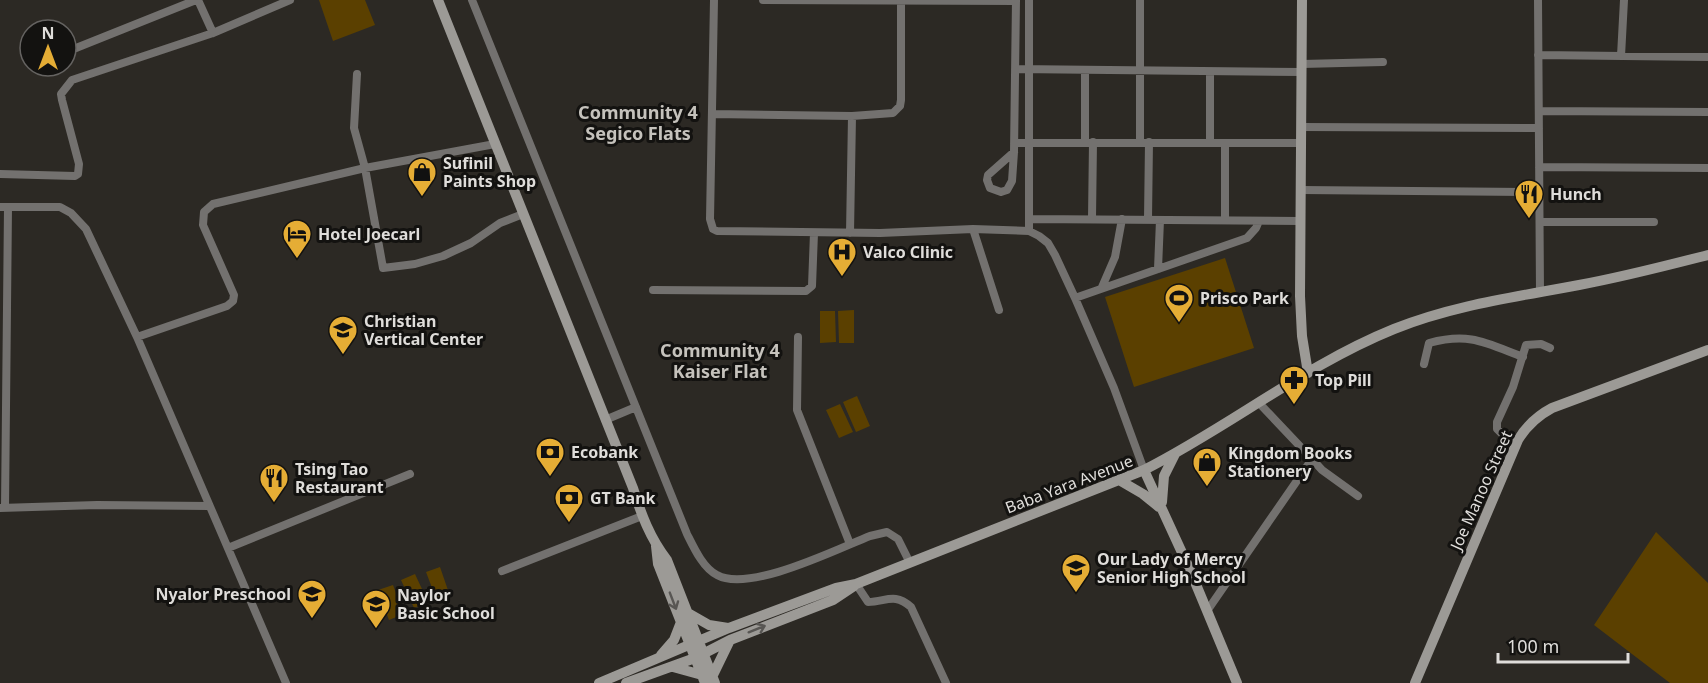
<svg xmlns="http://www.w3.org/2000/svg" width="1708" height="683" font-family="'Noto Sans',sans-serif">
<rect width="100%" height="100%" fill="#2c2924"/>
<!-- green -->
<path fill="#5b4000" d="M 319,0 L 365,0 L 375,25 L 333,41 Z
M 1225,258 L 1254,348 L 1134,387 L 1105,297 Z
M 854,310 L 854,343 L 839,343 L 838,311 Z
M 820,311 L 835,311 L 836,342 L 820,343 Z
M 857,396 L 870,426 L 856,432 L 843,402 Z
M 840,404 L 853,432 L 839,438 L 826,410 Z
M 1656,532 L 1708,583 L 1708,683 L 1670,683 L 1594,625 Z
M 440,567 L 450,596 L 437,601 L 426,572 Z
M 415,574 L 428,602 L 414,608 L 401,580 Z
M 393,585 L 404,614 L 389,620 L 378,590 Z"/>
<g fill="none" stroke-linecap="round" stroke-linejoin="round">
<!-- street -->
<path stroke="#73716f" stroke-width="8" d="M 198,0 L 213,33
M 472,0 L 687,534 C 694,548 703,568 717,575 C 749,593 837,549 870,536 L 887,532 L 898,539 L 910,563
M 714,0 L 710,219 L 713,229 L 717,231 L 880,233 L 973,229 L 1029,231 L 1039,236 L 1048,243 L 1055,255 L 1075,298 L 1114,388 L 1144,470
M 763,0 L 1016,1
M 1538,0 L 1540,292
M 66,52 L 196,0
M 1538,55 L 1708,57
M 1621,56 L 1624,0
M 1302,64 L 1383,62
M 1015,69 L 1301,72
M 1085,71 L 1085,142
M 1210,72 L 1210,142
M 357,74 L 354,128 L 365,168 L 383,268 L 415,264 L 443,256 L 471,243 L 500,223 L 523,214
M 1539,111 L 1708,112
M 713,114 L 852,116 L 893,113 L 900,106 L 901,100 L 901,1
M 1301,127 L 1539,128
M 1140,142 L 1140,0
M 1014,143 L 1301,143
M 1225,143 L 1225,220
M 1014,152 L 988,175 L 987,180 L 990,188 L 1001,192 L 1007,190 L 1012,181 L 1014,152 L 1016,0
M 1539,167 L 1708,168
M 0,174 L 75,176 L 78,174 L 79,164 L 62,100 L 61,94 L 72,80 L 213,33 L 290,0
M 1301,190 L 1539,192
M 0,207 L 60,207 L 71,213 L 86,229 L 137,337 L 286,683
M 1092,218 L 1093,142
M 1029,219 L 1300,221
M 1148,219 L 1149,142
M 1540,222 L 1654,222
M 973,229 L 999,310
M 1029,231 L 1029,0
M 850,233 L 852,116
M 1158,269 L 1160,220
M 1102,287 L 1115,257 L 1122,219
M 653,290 L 806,291 L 812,286 L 814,233
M 1075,298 L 1247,238 L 1256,228 L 1259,221
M 137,337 L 227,306 L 233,301 L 234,295 L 203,225 L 204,212 L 213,204 L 365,168 L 495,144
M 798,337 L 797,410 L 850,544
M 1424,364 L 1429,343 C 1470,332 1486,343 1523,357
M 1259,403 L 1312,459
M 605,420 L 636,407
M 1517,443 L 1503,435 L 1497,429 L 1497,422 L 1513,387 L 1526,345 L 1541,344 L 1550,348
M 0,508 L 97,505 L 209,506
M 5,508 L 8,207
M 228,548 L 410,474
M 502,571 L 642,516
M 856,584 L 868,602 C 886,602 894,592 911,607 L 946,683
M 1207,611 L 1312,459 L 1322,470 L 1358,496"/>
<!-- secondary -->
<path stroke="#9c9a96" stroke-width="10" d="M 438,0 L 633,488 C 641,514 650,538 667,560 L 715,683
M 1302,0 L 1300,296 L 1302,336 L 1308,373
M 1144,470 L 1190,570 L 1237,683
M 1119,480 L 1143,494 L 1159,507
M 1162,502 L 1164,476 L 1175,454
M 656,546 L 658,564 L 705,683
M 688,613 L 709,625 L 728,628
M 661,655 L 674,640 L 681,622
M 673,667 L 702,675
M 712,677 L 730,640
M 599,683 L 729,628 L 836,588 L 856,584 L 1144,470 C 1229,427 1305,365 1394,329 C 1454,305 1516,297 1579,285 C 1623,277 1665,266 1708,255
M 626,683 L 695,658 L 730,640 L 833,600 L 854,586
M 1415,683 L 1518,440 C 1527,425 1537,416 1552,408 L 1708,350"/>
</g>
<!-- one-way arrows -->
<defs><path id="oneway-shaft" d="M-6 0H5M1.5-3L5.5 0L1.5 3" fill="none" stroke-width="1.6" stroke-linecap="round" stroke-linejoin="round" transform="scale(1.5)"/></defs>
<g stroke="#585653">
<use href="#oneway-shaft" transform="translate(673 601) rotate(69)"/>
<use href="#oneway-shaft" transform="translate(757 629) rotate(-22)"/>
</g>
<!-- icons -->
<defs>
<g id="shop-pin" transform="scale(1.5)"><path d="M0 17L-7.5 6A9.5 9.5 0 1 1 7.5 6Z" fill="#e5ad35" stroke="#131210"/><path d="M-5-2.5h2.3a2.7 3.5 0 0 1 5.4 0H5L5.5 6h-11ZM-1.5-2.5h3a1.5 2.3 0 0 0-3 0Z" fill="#111"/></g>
<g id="restaurant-pin" transform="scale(1.5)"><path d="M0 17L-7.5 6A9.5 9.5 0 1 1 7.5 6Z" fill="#e5ad35" stroke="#131210"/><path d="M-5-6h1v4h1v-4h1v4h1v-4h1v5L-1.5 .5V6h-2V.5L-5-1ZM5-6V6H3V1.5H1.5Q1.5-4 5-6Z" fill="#111"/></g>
<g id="hotel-pin" transform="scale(1.5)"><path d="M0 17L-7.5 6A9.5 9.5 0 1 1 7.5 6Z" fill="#e5ad35" stroke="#131210"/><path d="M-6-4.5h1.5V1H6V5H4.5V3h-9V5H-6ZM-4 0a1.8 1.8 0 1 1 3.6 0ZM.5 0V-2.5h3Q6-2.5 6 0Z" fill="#111"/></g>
<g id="hospital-pin" transform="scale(1.5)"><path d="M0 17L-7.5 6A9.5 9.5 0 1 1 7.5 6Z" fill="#e5ad35" stroke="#131210"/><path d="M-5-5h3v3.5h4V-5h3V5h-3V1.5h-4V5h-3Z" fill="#111"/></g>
<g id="stadium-pin" transform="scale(1.5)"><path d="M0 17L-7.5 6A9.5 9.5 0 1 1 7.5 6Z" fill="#e5ad35" stroke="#131210"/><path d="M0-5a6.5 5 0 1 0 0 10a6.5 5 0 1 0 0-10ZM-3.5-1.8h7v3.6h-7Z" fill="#111"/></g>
<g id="school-pin" transform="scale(1.5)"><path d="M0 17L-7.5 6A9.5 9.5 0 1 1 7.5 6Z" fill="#e5ad35" stroke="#131210"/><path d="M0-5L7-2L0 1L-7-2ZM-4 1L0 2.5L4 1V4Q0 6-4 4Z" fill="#111"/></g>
<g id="pharmacy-pin" transform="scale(1.5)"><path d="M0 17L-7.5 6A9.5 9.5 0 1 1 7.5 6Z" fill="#e5ad35" stroke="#131210"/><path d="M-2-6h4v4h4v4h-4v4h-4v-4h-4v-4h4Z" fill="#111"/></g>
<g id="bank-pin" transform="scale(1.5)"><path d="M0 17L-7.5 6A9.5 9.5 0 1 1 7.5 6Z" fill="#e5ad35" stroke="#131210"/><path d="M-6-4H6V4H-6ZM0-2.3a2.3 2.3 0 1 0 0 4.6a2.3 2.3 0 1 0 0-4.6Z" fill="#111"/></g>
</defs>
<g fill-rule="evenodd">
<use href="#shop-pin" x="422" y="172"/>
<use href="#restaurant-pin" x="1529" y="194"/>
<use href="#hotel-pin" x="297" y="234"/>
<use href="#hospital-pin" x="842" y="252"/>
<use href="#stadium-pin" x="1179" y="298"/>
<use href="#school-pin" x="343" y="330"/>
<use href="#pharmacy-pin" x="1294" y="380"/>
<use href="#bank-pin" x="550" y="452"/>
<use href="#shop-pin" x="1207" y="462"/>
<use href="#restaurant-pin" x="274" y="478"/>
<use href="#bank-pin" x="569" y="498"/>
<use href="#school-pin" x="1076" y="568"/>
<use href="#school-pin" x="312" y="594"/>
<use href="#school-pin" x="376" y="604"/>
</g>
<g text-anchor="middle" stroke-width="6" stroke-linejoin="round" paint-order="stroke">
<!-- poi labels -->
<g font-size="16" font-weight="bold" fill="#dfddda" stroke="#131210" text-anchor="start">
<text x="443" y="169">Sufinil<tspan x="443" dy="18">Paints Shop</tspan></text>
<text x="1550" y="200">Hunch</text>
<text x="318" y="240">Hotel Joecarl</text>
<text x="863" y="258">Valco Clinic</text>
<text x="1200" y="304">Prisco Park</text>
<text x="364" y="327">Christian<tspan x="364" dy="18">Vertical Center</tspan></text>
<text x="1315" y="386">Top Pill</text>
<text x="571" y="458">Ecobank</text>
<text x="1228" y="459">Kingdom Books<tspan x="1228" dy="18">Stationery</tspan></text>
<text x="295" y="475">Tsing Tao<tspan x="295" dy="18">Restaurant</tspan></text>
<text x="590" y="504">GT Bank</text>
<text x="1097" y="565">Our Lady of Mercy<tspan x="1097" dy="18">Senior High School</tspan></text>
<text x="291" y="600" text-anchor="end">Nyalor Preschool</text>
<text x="397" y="601">Naylor<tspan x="397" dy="18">Basic School</tspan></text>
</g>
<!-- street labels -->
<g font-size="16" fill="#dfddda" stroke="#131210">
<text transform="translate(1069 484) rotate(-21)" y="6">Baba Yara Avenue</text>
<text transform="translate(1481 490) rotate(-66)" y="6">Joe Manoo Street</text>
</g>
<!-- neighbourhood labels -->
<g font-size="18" font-weight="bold" fill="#c5c2bc" stroke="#131210">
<text x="638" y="119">Community 4<tspan x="638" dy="21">Segico Flats</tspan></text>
<text x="720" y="357">Community 4<tspan x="720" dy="21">Kaiser Flat</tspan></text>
</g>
</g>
<!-- north arrow -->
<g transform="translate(48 48)"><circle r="28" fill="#131210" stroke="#656361" stroke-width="1.5"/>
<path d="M0-4.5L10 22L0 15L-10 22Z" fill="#e5ad35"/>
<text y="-9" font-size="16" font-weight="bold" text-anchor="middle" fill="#dfddda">N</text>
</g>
<!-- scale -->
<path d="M1498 653v9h130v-9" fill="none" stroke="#dfddda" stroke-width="3"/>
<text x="1507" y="653" font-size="18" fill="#dfddda" stroke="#131210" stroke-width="4.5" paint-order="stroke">100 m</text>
</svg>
